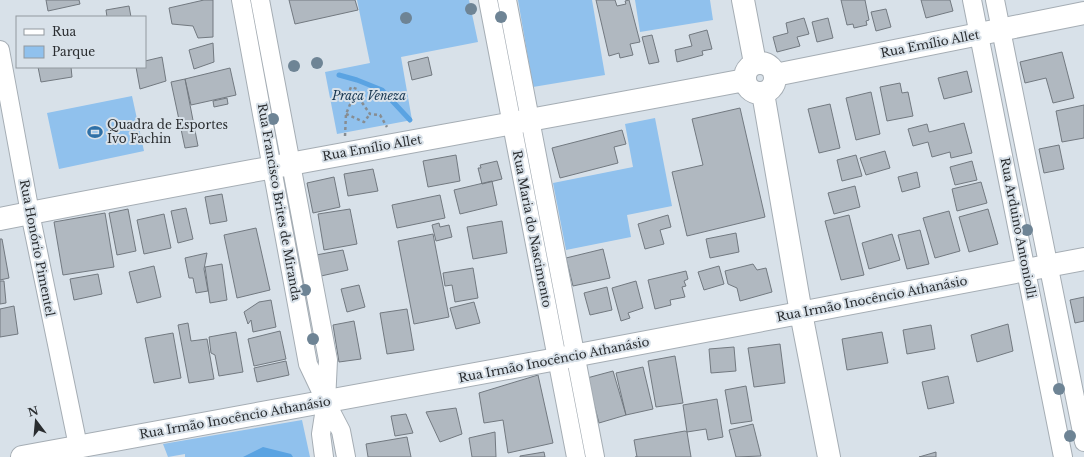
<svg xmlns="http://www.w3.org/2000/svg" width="1084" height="457" font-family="'Libre Baskerville',serif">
<rect width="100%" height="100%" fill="#d8e1e9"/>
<!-- green -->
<path fill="#90c1ed" d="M 357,0 L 469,0 L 478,42 L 401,57 L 412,120 L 337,134 L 325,72 L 370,63 Z
M 518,0 L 592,0 L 605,75 L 533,87 Z
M 635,0 L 710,0 L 713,20 L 640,32 Z
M 132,96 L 144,151 L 59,169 L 47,113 Z
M 655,118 L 672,206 L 627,215 L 631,237 L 566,250 L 553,183 L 633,167 L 625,124 Z
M 302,420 L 310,457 L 185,457 L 185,454 L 168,457 L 163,444 Z"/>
<!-- water -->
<path fill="#5aa3e2" d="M 263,447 L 291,454 L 293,457 L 243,457 Z"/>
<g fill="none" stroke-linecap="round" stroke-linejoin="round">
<!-- stream -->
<path stroke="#5aa3e2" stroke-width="5" d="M 339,75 L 357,80 L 382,90 L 410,120"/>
</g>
<!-- building -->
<path fill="#b0b8c0" stroke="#727980" d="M 46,0 L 79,0 L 80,4 L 48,11 Z
M 204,0 L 213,0 L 213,37 L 198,38 L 193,26 L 172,24 L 169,8 Z
M 289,0 L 355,0 L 358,10 L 295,24 Z
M 596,0 L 615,0 L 617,6 L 626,4 L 625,1 L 629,0 L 640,42 L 630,44 L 633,55 L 620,58 L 619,53 L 609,56 Z
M 841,0 L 865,0 L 869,20 L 866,21 L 867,25 L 854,28 L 853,24 L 847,25 Z
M 921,0 L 950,0 L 953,11 L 926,18 Z
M 129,6 L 131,17 L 107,17 L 106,10 Z
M 886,9 L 891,27 L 876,31 L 871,12 Z
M 804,18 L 809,34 L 797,37 L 800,46 L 777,52 L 773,37 L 788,33 L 786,23 Z
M 828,18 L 833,38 L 817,42 L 812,22 Z
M 707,30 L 712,49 L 702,51 L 703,55 L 677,62 L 675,50 L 692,46 L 689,35 Z
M 652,35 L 659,62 L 649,64 L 642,37 Z
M 213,43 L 214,62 L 194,69 L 189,50 Z
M 1062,52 L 1074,98 L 1053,103 L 1046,78 L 1025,83 L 1020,62 Z
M 162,57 L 166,81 L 140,89 L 136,67 L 145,67 L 145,61 Z
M 428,57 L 432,75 L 412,80 L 408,62 Z
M 38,67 L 71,67 L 72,77 L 41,82 Z
M 230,68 L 236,95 L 191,105 L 185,79 Z
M 967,71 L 972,92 L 944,99 L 938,78 Z
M 185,79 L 198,146 L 185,148 L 171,82 Z
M 900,83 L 902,93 L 908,92 L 913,116 L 887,121 L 880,87 Z
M 871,92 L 880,134 L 856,140 L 846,98 Z
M 227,98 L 228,104 L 214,107 L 213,101 Z
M 830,104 L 840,148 L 819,153 L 808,109 Z
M 1084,105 L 1084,138 L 1062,142 L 1056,111 Z
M 740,108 L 765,217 L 687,236 L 672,172 L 703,165 L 692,119 Z
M 964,123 L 972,153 L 951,158 L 950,152 L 932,157 L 928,142 L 913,146 L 908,129 L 927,124 L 929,132 Z
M 622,130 L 626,144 L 614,147 L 618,163 L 560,178 L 552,148 Z
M 1059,145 L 1064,169 L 1044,173 L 1039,149 Z
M 885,151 L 890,168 L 866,175 L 860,158 Z
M 456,155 L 460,181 L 428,187 L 423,161 Z
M 856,155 L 862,176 L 842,181 L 837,160 Z
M 497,161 L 502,179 L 482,184 L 478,168 L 481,168 L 480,165 Z
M 972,161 L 977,180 L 955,185 L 950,167 Z
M 373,169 L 378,191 L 348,196 L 344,174 Z
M 917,172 L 920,187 L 902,192 L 898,177 Z
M 334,177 L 340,207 L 313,213 L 307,183 Z
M 492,181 L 497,205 L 460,214 L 454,190 Z
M 981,182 L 987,203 L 957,211 L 952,189 Z
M 855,186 L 860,207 L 834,214 L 828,193 Z
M 222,194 L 227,221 L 210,224 L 205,197 Z
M 440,195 L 445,218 L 397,228 L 392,205 Z
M 186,208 L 193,239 L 178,243 L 171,211 Z
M 128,209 L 136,251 L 117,255 L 109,213 Z
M 350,209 L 357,244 L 324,250 L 318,214 Z
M 988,209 L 998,244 L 969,252 L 959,217 Z
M 949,211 L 960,251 L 935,258 L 923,218 Z
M 105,213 L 114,267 L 63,275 L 54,222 Z
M 164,214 L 171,248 L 144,254 L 137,220 Z
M 668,215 L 671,227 L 660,230 L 664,244 L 645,249 L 638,224 Z
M 849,215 L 864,275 L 841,280 L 825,221 Z
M 502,221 L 507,253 L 473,259 L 467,227 Z
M 439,223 L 440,227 L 449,225 L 452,237 L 436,241 L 432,225 Z
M 256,228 L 270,290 L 237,298 L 224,235 Z
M 920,230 L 929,264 L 907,269 L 898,235 Z
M 736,233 L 739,252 L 710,258 L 706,239 Z
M 433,234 L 449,317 L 414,324 L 398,241 Z
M 892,234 L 900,260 L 869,269 L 862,243 Z
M 0,239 L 2,239 L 9,278 L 0,280 Z
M 603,249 L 610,278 L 573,286 L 566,258 Z
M 343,250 L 348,270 L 321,276 L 316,255 Z
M 207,253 L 204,269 L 208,291 L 196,293 L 193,278 L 189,278 L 185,258 Z
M 222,264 L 227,300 L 210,303 L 205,267 Z
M 753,264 L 757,270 L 766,268 L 772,292 L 740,301 L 737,288 L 728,284 L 725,271 Z
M 154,266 L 161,297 L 137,303 L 129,272 Z
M 719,266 L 724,284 L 704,290 L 698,272 Z
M 473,268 L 478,298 L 455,302 L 452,285 L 445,286 L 443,273 Z
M 686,271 L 688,279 L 684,281 L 686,286 L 682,287 L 685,297 L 670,300 L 671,305 L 655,309 L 648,280 Z
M 98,274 L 102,294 L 74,300 L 70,279 Z
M 0,281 L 4,281 L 6,303 L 0,304 Z
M 636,281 L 643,308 L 628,313 L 630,318 L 621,321 L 612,288 Z
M 359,285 L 365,307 L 347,312 L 341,289 Z
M 607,287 L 612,310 L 590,315 L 584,293 Z
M 1084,297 L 1084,321 L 1075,323 L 1070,300 Z
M 271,300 L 276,327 L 253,332 L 251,320 L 248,324 L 244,312 L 259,302 Z
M 474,302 L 480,323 L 456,329 L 450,308 Z
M 14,306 L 18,334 L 0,337 L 0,309 Z
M 407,309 L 414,350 L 387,354 L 380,313 Z
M 354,321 L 361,359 L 339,362 L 333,325 Z
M 188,323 L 191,341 L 207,339 L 214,379 L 189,383 L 178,325 Z
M 1008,324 L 1013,351 L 977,362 L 971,335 Z
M 931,325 L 935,349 L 907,354 L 903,330 Z
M 280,331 L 286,359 L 254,366 L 248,339 Z
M 236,332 L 243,372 L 219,376 L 215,355 L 211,353 L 209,337 Z
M 882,332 L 888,363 L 847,370 L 842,339 Z
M 173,333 L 181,378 L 154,383 L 145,338 Z
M 780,344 L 785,383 L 754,387 L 748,348 Z
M 734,347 L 736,371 L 711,373 L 709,349 Z
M 675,356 L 683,403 L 656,407 L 648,361 Z
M 286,361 L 289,375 L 257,382 L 254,368 Z
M 643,367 L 653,409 L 626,415 L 616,373 Z
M 613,371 L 626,415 L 599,423 L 587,378 Z
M 538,375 L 553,443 L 508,453 L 503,420 L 484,423 L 479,393 Z
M 948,376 L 954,403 L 928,409 L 922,382 Z
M 746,386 L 752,421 L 731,424 L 725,390 Z
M 717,399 L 723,437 L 708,440 L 706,429 L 687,432 L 683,405 Z
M 456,408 L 462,434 L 440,442 L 426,412 Z
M 406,414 L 413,433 L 395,436 L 391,416 Z
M 753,424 L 761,456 L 736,457 L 729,430 Z
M 685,431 L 687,432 L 691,457 L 635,457 L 637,457 L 634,440 Z
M 495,432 L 496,457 L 472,457 L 469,438 Z
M 407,437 L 411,457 L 368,457 L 366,444 Z
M 544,452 L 545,457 L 520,457 L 520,456 Z
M 936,452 L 936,457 L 919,457 Z"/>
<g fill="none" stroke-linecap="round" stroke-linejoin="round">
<!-- street casing -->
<g stroke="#a5adb4" stroke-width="20">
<path id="street" d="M 241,0 L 308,364 L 326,402 L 321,434 L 324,457
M 260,0 L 328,360 L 326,402 L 341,431 L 346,457
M 488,0 L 576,457
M 507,0 L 595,457
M 972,0 L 1063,457
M 995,0 L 1084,442
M 0,50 L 30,213 L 78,446"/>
</g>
<!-- secondary casing -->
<g stroke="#a5adb4" stroke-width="24">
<path id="secondary" d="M 743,0 L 755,63
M745 78a15 15 0 1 1 30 0a15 15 0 1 1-30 0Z
M 775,75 L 1084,13
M 763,93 L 801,313 L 829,457
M 0,219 C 248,170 497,127 745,80
M 22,457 L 557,359 L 1084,259"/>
</g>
<!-- path -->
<path stroke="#878d92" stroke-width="2.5" stroke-dasharray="3 3" stroke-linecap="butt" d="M 338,92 L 348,94
M 346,114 L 364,122 L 370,114
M 345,136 L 346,114 L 351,102 L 348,94 L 351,87 L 357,89 L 361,101 L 370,114 L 380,115 L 387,127"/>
<!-- street -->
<use href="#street" stroke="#fff" stroke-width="18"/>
<!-- secondary -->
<use href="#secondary" stroke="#fff" stroke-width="22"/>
</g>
<!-- trees -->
<g fill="#6e8495">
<circle cx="471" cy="9" r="6"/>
<circle cx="501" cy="17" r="6"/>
<circle cx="406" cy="18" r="6"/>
<circle cx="317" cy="63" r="6"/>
<circle cx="294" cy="66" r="6"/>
<circle cx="273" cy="119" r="6"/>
<circle cx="1027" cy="230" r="6"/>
<circle cx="305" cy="290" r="6"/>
<circle cx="313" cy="339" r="6"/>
<circle cx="1059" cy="389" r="6"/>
<circle cx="1070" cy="436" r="6"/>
</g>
<!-- icons -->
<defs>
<g id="stadium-bare" transform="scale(1.2)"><path d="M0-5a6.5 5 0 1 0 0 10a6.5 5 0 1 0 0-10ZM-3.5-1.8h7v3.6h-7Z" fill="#2f70a6" stroke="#d8e1e9" stroke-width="2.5" paint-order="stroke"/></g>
</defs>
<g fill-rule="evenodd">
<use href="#stadium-bare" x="95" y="132"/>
</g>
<g text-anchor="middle" stroke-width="4" stroke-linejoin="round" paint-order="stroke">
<!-- street labels -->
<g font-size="12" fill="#2a2d30" stroke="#d8e1e9">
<text transform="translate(930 44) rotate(-11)" y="4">Rua Emílio Allet</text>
<text transform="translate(372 148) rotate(-10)" y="4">Rua Emílio Allet</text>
<text transform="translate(279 202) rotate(80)" y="4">Rua Francisco Brites de Miranda</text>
<text transform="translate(1018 228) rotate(79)" y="4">Rua Arduino Antoniolli</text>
<text transform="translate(532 229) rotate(79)" y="4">Rua Maria do Nascimento</text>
<text transform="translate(37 248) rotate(79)" y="4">Rua Honório Pimentel</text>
<text transform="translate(872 299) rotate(-11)" y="4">Rua Irmão Inocêncio Athanásio</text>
<text transform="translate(554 360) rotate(-11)" y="4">Rua Irmão Inocêncio Athanásio</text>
<text transform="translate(235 418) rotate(-10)" y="4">Rua Irmão Inocêncio Athanásio</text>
</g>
<!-- park labels -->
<g font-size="12" font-style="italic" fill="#183751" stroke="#d8e1e9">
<text x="369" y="100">Praça Veneza</text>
</g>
<!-- poi labels -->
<g font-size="12" fill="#2a2d30" stroke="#d8e1e9" text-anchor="start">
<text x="107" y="129">Quadra de Esportes<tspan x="107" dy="14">Ivo Fachin</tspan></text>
</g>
</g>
<!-- legend -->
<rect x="16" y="16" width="130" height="52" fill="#d8e1e9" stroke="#92999f"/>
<rect x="24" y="29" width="20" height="6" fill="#ffffff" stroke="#92999f"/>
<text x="52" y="36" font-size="12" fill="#2a2d30">Rua</text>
<rect x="24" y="46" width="20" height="12" fill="#90c1ed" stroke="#92999f"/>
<text x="52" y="56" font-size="12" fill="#2a2d30">Parque</text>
<!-- north arrow -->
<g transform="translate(36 421) rotate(344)" stroke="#d8e1e9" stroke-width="3" paint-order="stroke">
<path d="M0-3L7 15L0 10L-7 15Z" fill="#2a2d30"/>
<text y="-6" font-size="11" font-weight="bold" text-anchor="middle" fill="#2a2d30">N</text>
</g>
</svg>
